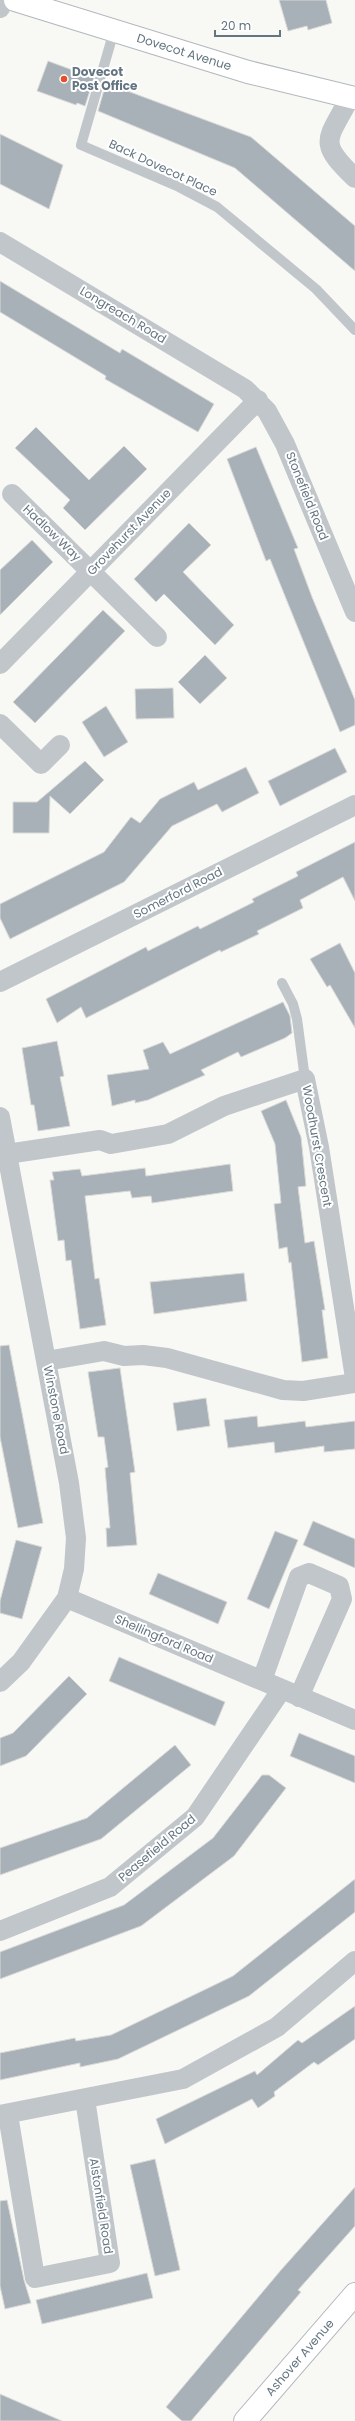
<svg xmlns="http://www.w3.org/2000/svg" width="355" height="2421" font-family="Poppins,sans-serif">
<rect width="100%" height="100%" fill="#f8f8f5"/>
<!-- building -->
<path fill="#a8b1b7" stroke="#dadad8" d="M 279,0 L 326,0 L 332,23 L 308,30 L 307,26 L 288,31 Z
M 48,61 L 94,78 L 85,106 L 77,103 L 76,105 L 37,91 Z
M 106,83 L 251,137 L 355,226 L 355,271 L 235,168 L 98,111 Z
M 0,134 L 63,165 L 49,209 L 0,184 Z
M 0,281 L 120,353 L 122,349 L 214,404 L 198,432 L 105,379 L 106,376 L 0,312 Z
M 36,427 L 89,480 L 124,446 L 147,469 L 85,530 L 63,508 L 70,500 L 15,448 Z
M 256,447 L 298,548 L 294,549 L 312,597 L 355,700 L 355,725 L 340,732 L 270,559 L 266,561 L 227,459 Z
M 189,523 L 211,545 L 183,572 L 234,625 L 215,645 L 164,594 L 156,602 L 134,579 Z
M 32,540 L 53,562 L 0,615 L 0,570 Z
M 103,610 L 125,631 L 35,723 L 13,702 Z
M 205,655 L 227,678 L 200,704 L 178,682 Z
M 173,688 L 174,718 L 136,719 L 135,689 Z
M 106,706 L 128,742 L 104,757 L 82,722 Z
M 335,748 L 347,772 L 280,806 L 268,781 Z
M 85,761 L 104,780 L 70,814 L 50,796 L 49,833 L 13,833 L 13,802 L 37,802 Z
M 246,767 L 259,793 L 222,812 L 217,804 L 172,826 L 124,882 L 10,939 L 0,918 L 0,904 L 104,852 L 131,817 L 140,823 L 160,799 L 194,782 L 198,790 Z
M 355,842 L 355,901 L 343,877 L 300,900 L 303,908 L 257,931 L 259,934 L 221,952 L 220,950 L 86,1018 L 81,1007 L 57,1023 L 46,999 L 146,947 L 148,951 L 198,926 L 200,929 L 254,902 L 252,899 L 298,876 L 296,872 Z
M 340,943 L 355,973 L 355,1028 L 330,985 L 327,987 L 310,959 Z
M 283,1002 L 290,1016 L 292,1033 L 285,1038 L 241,1057 L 238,1052 L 201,1070 L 205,1075 L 148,1100 L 135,1103 L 135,1100 L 112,1106 L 107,1075 L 149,1069 L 143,1050 L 163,1042 L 170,1054 Z
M 57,1041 L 64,1076 L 60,1077 L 70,1126 L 38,1131 L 34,1105 L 31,1105 L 22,1048 Z
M 286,1100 L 301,1137 L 306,1186 L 298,1187 L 305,1243 L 314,1241 L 325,1310 L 322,1310 L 328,1358 L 302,1362 L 291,1262 L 289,1263 L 287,1247 L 279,1249 L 274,1204 L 281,1203 L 275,1144 L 261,1111 Z
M 230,1164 L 233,1191 L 152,1203 L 151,1196 L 132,1198 L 130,1191 L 85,1196 L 95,1279 L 99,1278 L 106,1325 L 80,1329 L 71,1260 L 66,1261 L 64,1240 L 58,1241 L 50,1180 L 54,1180 L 52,1172 L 80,1169 L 82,1176 L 145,1168 L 146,1176 Z
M 244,1273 L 247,1301 L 154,1314 L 150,1282 Z
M 9,1345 L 43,1523 L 18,1528 L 0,1437 L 0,1346 Z
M 120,1368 L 135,1472 L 130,1473 L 137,1545 L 107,1547 L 106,1528 L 110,1528 L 105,1468 L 108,1467 L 104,1437 L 98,1437 L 88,1372 Z
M 206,1398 L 210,1426 L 177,1431 L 173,1403 Z
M 257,1416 L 258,1427 L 305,1421 L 306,1427 L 355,1421 L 355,1449 L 324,1452 L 324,1446 L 275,1453 L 274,1442 L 228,1448 L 224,1420 Z
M 313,1521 L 355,1539 L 355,1568 L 303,1545 Z
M 275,1531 L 298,1540 L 269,1609 L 247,1599 Z
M 16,1540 L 42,1547 L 22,1619 L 0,1613 L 0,1601 Z
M 158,1573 L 227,1602 L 218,1624 L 149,1594 Z
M 119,1657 L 225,1702 L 215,1726 L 109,1681 Z
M 69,1676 L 87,1694 L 26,1756 L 0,1766 L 0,1738 L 13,1733 Z
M 299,1733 L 355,1756 L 355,1783 L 290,1756 Z
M 175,1745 L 191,1765 L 101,1839 L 0,1875 L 0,1848 L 87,1818 Z
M 262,1775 L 269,1775 L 286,1788 L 234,1856 L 141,1926 L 0,1979 L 0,1952 L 124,1905 L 213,1838 Z
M 355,1879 L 355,1912 L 249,1996 L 118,2059 L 80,2067 L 80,2063 L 0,2080 L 0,2053 L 75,2038 L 76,2041 L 111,2035 L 233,1976 Z
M 355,2006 L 355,2039 L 318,2065 L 314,2062 L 274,2092 L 275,2096 L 258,2108 L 252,2099 L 165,2144 L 156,2119 L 255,2071 L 257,2075 L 298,2040 L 302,2043 Z
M 155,2159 L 180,2270 L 155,2276 L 130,2165 Z
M 355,2187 L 355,2226 L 298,2290 L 301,2292 L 191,2421 L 182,2421 L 166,2407 L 281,2270 Z
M 7,2200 L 24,2280 L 31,2303 L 5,2309 L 0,2286 L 0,2201 Z
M 147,2273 L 153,2298 L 42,2324 L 36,2300 Z
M 0,2394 L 62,2421 L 0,2421 Z"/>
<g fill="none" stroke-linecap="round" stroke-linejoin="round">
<!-- secondary casing -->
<g stroke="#b1b8bd" stroke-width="24">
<g id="secondary">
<path id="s1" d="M 15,0 L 248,72 L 355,98"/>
<path id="s2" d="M 245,2421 L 355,2294"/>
</g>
</g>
<!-- lane -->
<path stroke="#c1c6ca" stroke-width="10" d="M 114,31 L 81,145 L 179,187 L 217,207 L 316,289 L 355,330
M 282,983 L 293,1004 L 297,1019 L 305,1079"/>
<!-- street -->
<path stroke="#c1c6ca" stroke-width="20" d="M 0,8 L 4,0
M 350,97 C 328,140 316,141 355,178
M 0,242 L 245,389 L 267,411 L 285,444 L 355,612
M 12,494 L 157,637
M 0,664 L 258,400
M 0,724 L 41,764 L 60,745
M 0,982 L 355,805
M 0,1117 L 69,1483 L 76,1538 L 74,1569 L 67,1598 L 21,1662 L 0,1682
M 7,1154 L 100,1140 L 111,1144 L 168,1134 L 224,1106 L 305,1079 L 319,1147 L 355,1378
M 46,1361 L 104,1351 L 124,1356 L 143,1355 L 167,1358 L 283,1390 L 303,1391 L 355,1383
M 67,1598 L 355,1720
M 262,1680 L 299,1577 L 309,1573 L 339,1586 L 342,1599 L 299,1697
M 0,1931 L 110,1887 L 195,1817 L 282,1689
M 0,2115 L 183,2079 L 277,2027 L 355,1961
M 8,2115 L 35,2278 L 110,2263 L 85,2099"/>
<!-- secondary -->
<use href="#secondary" stroke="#fff" stroke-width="22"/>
</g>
<!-- markers -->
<circle fill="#e54e29" stroke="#fff" stroke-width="1.5" cx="64" cy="79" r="4"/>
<g text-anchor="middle" stroke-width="4" stroke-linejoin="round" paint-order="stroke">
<!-- street labels -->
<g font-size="12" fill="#637581" stroke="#fff">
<text dy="4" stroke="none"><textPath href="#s1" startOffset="177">Dovecot Avenue</textPath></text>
<text transform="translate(163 168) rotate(25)" y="4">Back Dovecot Place</text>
<text transform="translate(123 315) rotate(31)" y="4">Longreach Road</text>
<text transform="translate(307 496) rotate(68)" y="4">Stonefield Road</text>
<text transform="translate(129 532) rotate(-46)" y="4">Grovehurst Avenue</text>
<text transform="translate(52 533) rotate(44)" y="4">Hadlow Way</text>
<text transform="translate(178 893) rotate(-27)" y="4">Somerford Road</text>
<text transform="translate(317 1146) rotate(80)" y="4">Woodhurst Crescent</text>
<text transform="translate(56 1410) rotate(79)" y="4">Winstone Road</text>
<text transform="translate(164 1639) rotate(23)" y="4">Shellingford Road</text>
<text transform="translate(157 1848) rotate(-40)" y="4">Peasefield Road</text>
<text transform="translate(101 2206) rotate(81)" y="4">Alstonfield Road</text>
<text dy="4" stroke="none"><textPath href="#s2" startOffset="84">Ashover Avenue</textPath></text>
</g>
<!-- poi labels -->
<g font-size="12" font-weight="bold" fill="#637581" stroke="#fff" text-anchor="start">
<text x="72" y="76">Dovecot<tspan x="72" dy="14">Post Office</tspan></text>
</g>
</g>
<!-- scale -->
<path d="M215 30v6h65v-6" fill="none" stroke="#637581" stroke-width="2"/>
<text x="221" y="30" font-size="12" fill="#637581" stroke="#ffffff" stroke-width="3" paint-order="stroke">20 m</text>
</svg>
